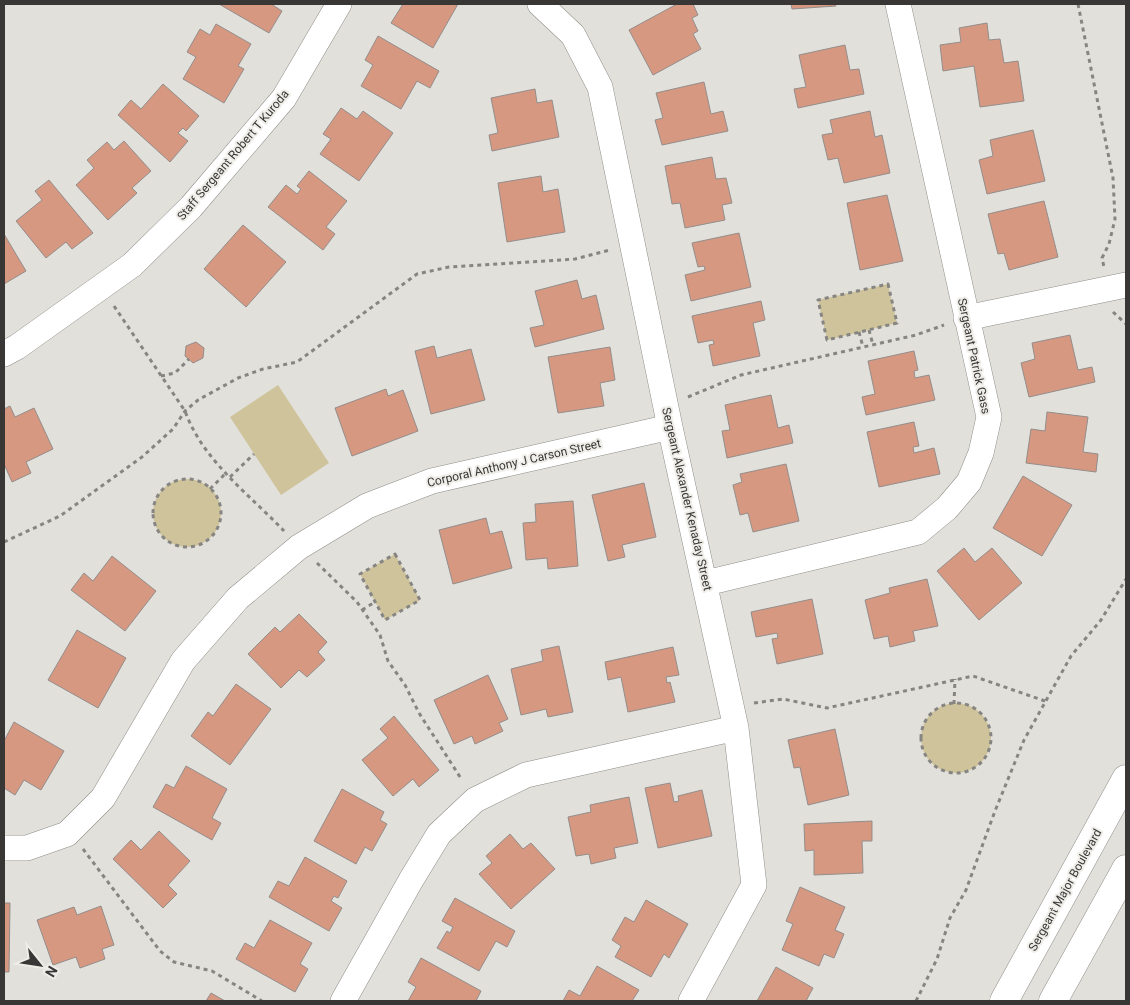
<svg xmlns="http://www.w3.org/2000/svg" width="1130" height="1005" font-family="Roboto,sans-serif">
<rect width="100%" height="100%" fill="#e2e0db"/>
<!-- green -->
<path fill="#cec39b" d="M 888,284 L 897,323 L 827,340 L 818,300 Z
M 278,385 L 329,463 L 281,495 L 230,417 Z
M153 513a34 34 0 1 1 68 0a34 34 0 1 1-68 0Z
M 395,554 L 420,600 L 385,620 L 360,574 Z
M921 738a35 35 0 1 1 70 0a35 35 0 1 1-70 0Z"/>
<!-- building -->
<path fill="#d79881" stroke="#938d8b" d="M 219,4 L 271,4 L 282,11 L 269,33 Z
M 403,4 L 458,4 L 433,48 L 391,23 Z
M 677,4 L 693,4 L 698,15 L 692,18 L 698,31 L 693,34 L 701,49 L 653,75 L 629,30 Z
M 791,4 L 835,4 L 836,6 L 792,9 Z
M 987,23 L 989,40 L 1000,39 L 1004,63 L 1018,61 L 1024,101 L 980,107 L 974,66 L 943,71 L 940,45 L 961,42 L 959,28 Z
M 216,24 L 251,44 L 238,66 L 244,69 L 224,103 L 183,79 L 196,57 L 187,52 L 200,29 L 210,35 Z
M 378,36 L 439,71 L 430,88 L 417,81 L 401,109 L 361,86 L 373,65 L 365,60 Z
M 845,45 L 850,70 L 859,69 L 864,94 L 798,108 L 794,89 L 806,87 L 799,55 Z
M 704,82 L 711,114 L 723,111 L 728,131 L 662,145 L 655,120 L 663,118 L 656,93 Z
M 163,84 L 199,116 L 186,131 L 183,128 L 178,133 L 188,141 L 170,162 L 118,115 L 131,100 L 141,109 Z
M 535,89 L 537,103 L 552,100 L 559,137 L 492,151 L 489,135 L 498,133 L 491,98 Z
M 341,108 L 357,119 L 363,111 L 393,133 L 359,181 L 320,154 L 331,139 L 323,134 Z
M 870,111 L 875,137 L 882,135 L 890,173 L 844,183 L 838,158 L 828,160 L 822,135 L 833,133 L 830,120 Z
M 1033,130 L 1045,181 L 987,194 L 979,160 L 993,156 L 990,140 Z
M 124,141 L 151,171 L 132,188 L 137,193 L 108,220 L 76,185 L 94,168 L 87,160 L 107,142 L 114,150 Z
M 712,157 L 716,179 L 726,178 L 732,203 L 722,205 L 725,220 L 685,228 L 680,203 L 672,204 L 665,166 Z
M 309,171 L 347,201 L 326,227 L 335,234 L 323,250 L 268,207 L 286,185 L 297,194 L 301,189 L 297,186 Z
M 541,176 L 543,192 L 558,189 L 565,232 L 507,242 L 498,183 Z
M 49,180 L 93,233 L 72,249 L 66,242 L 46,258 L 16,221 L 42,200 L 35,191 Z
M 887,195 L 903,261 L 860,270 L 847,203 Z
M 1044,201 L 1058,257 L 1009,270 L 1004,253 L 998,254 L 988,214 Z
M 243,225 L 286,262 L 246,307 L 204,269 Z
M 739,233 L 751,287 L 691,301 L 685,275 L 705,270 L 704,266 L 698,267 L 692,243 Z
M 4,234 L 26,271 L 4,284 Z
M 577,280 L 582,299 L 596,295 L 604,329 L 535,347 L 530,328 L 544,325 L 535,291 Z
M 761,301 L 765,320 L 753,323 L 760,356 L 713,366 L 709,345 L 714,344 L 713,340 L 698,343 L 692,316 Z
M 1070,335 L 1078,370 L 1092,367 L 1095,382 L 1029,397 L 1021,363 L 1035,359 L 1032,343 Z
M 196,342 L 204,348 L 203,358 L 193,363 L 185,356 L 186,346 Z
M 434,346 L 437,358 L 471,349 L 485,400 L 431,414 L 415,351 Z
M 610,347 L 615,380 L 600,383 L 604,406 L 558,413 L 548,357 Z
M 914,351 L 918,370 L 914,371 L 915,378 L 929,375 L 935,400 L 866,415 L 862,397 L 875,394 L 868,361 Z
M 386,389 L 388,396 L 403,390 L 418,431 L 352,456 L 335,408 Z
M 771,395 L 778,428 L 789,425 L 793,443 L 727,458 L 722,431 L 730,430 L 725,405 Z
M 10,406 L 15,417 L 34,408 L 53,449 L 26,462 L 31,473 L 12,482 L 4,464 L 4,409 Z
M 1047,412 L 1088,417 L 1083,452 L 1098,454 L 1096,472 L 1026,463 L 1031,429 L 1045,431 Z
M 914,422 L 919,446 L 913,447 L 914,453 L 934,448 L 940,474 L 879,487 L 867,432 Z
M 786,464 L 799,521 L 753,532 L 748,513 L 740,515 L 733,485 L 742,482 L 740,474 Z
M 1023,476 L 1072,505 L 1042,556 L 993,528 Z
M 644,483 L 656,537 L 622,545 L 625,557 L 608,561 L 592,495 Z
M 573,501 L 578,566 L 548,569 L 547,558 L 526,560 L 523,523 L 536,522 L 535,504 Z
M 486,518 L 490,534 L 502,531 L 512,568 L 453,584 L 439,530 Z
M 964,548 L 975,562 L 992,548 L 1022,583 L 979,620 L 937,571 Z
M 112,556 L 156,591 L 125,631 L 71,590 L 84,573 L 93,581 Z
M 927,579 L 938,626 L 913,631 L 915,641 L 890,647 L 888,636 L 874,639 L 865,600 L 890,593 L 889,588 Z
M 812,599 L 823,654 L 777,664 L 772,639 L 778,638 L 777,633 L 756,637 L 751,612 Z
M 299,614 L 327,642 L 318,652 L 325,660 L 307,677 L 299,670 L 281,688 L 248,654 L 275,627 L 280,632 Z
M 77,630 L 126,658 L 98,708 L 48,680 Z
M 559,646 L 573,712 L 548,717 L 546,709 L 521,715 L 511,669 L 543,661 L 541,650 Z
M 673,647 L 679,675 L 666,677 L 667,683 L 670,682 L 675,702 L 628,712 L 621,677 L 608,680 L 605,662 Z
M 488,675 L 508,719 L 499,723 L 503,731 L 475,744 L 472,736 L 454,744 L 434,700 Z
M 236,684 L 271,709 L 230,765 L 191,736 L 208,712 L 213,716 Z
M 394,716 L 439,770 L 419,787 L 413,779 L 393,796 L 362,760 L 388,738 L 380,729 Z
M 14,722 L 64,751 L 41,790 L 24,780 L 15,795 L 4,788 L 4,741 Z
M 835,729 L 849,795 L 808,805 L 800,767 L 794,768 L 788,740 Z
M 186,766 L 227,789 L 212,818 L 221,823 L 212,840 L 153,807 L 166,784 L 174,788 Z
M 670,783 L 674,802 L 679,801 L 678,796 L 702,790 L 712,836 L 658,848 L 645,788 Z
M 342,789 L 384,812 L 380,820 L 387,824 L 372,851 L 365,847 L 356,864 L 314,841 Z
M 629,797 L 638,843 L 614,848 L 616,858 L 591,864 L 589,854 L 576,856 L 568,817 L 591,812 L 590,805 Z
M 872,821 L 872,841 L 862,841 L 863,873 L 814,875 L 814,850 L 805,851 L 804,824 Z
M 159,831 L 190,861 L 168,885 L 177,894 L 163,908 L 113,859 L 131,840 L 141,850 Z
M 510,834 L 523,849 L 531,843 L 555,869 L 511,909 L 479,874 L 492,863 L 486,856 Z
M 305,857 L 347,881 L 338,898 L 334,896 L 331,901 L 342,908 L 329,931 L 269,897 L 278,881 L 289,886 Z
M 800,887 L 845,907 L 835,930 L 844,934 L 834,958 L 824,954 L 819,966 L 782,950 L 793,924 L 786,921 Z
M 455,898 L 515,931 L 507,947 L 496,941 L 479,971 L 437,948 L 447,931 L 450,933 L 453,927 L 442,921 Z
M 646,900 L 688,924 L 669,958 L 664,954 L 651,977 L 615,957 L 621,946 L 612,940 L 625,917 L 634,922 Z
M 4,903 L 10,903 L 9,972 L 4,972 Z
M 101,906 L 114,945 L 102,949 L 105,959 L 80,968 L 76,957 L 53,965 L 37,920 L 74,907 L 77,915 Z
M 270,920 L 312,943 L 300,964 L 308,969 L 295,992 L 236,959 L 245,943 L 254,948 Z
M 421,958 L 481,991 L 476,1001 L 408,1001 L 416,987 L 408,982 Z
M 597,966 L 639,990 L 632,1001 L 563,1001 L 569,990 L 580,996 Z
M 776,967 L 813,988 L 806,1001 L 757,1001 Z
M 211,993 L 225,1001 L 206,1001 Z"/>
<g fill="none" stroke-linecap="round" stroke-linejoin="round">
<!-- minor casing -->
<g stroke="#8f8e89" stroke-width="26">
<path id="minor" d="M 540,4 L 573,35 L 600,87 L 670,427 L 736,728 L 754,885 L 691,1001
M 966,318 L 1126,285
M 4,354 L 17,347 L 132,265 L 191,207 L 284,98 L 339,4
M 706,583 L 918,532 L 947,508 L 969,482 L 981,453 L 989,417 L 898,4
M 4,848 L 27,848 L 67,834 L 103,798 L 183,661 L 238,598 L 299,547 L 367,506 L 432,481 L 670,427
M 343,1001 L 411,880 L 439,834 L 475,800 L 526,775 L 736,728"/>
</g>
<!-- tertiary casing -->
<g stroke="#8f8e89" stroke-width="29">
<path id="tertiary" d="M 1004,1001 L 1126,779
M 1053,1001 L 1126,869"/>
</g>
<!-- path -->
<path stroke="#868582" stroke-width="3" stroke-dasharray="4 4" stroke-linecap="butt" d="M 1078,4 L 1113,178 L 1115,219 L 1109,244 L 1102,258 L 1104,267
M 888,284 L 897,323 L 827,340 L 818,300 Z
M 114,306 L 185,411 C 203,461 249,494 284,531
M 1113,312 L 1126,324
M 869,330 L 873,345
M 859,332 L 863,347
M 161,376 L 175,373 L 189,359
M 688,397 L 741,375 L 916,335 L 944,325
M 230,477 L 254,454
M153 513a34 34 0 1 1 68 0a34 34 0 1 1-68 0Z
M 210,489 L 226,473
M 4,542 L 60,516 L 142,457 L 173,429 L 185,411 L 198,400 L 238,378 L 263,369 L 297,362 L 417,274 L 449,267 L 575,259 L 610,250
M 395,554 L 420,600 L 385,620 L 360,574 Z
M 317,563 L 357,602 L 380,635 L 388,661 L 405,685 L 419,713 L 462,780
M 362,610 L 375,602
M 754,703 L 783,699 L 827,708 L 973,676 L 1045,701
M921 738a35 35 0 1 1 70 0a35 35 0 1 1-70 0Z
M 954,704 L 955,679
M 83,849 L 160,951 L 174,962 L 212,971 L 262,1001
M 916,1001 L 937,959 L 950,918 L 966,890 L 995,811 L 1024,740 L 1071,656 L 1101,620 L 1126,579"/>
<!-- minor -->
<use href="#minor" stroke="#fff" stroke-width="25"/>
<!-- tertiary -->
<use href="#tertiary" stroke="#fff" stroke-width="28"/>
</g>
<g text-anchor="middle" stroke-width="4" stroke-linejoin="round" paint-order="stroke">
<!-- street labels -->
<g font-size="12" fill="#383735" stroke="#efede8">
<text transform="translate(233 155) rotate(-50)" y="4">Staff Sergeant Robert T Kuroda</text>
<text transform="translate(974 356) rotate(78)" y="4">Sergeant Patrick Gass</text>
<text transform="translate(514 463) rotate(-13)" y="4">Corporal Anthony J Carson Street</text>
<text transform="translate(687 499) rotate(77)" y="4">Sergeant Alexander Kenaday Street</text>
<text transform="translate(1065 890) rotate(-61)" y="4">Sergeant Major Boulevard</text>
</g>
</g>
<!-- border -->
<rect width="1130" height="1005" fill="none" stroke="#383735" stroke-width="10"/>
<!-- north arrow -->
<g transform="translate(40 965) rotate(120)" stroke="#efede8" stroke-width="4" paint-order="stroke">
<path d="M0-4L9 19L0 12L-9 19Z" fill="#383735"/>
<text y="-8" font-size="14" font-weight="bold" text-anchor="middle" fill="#383735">N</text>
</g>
</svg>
